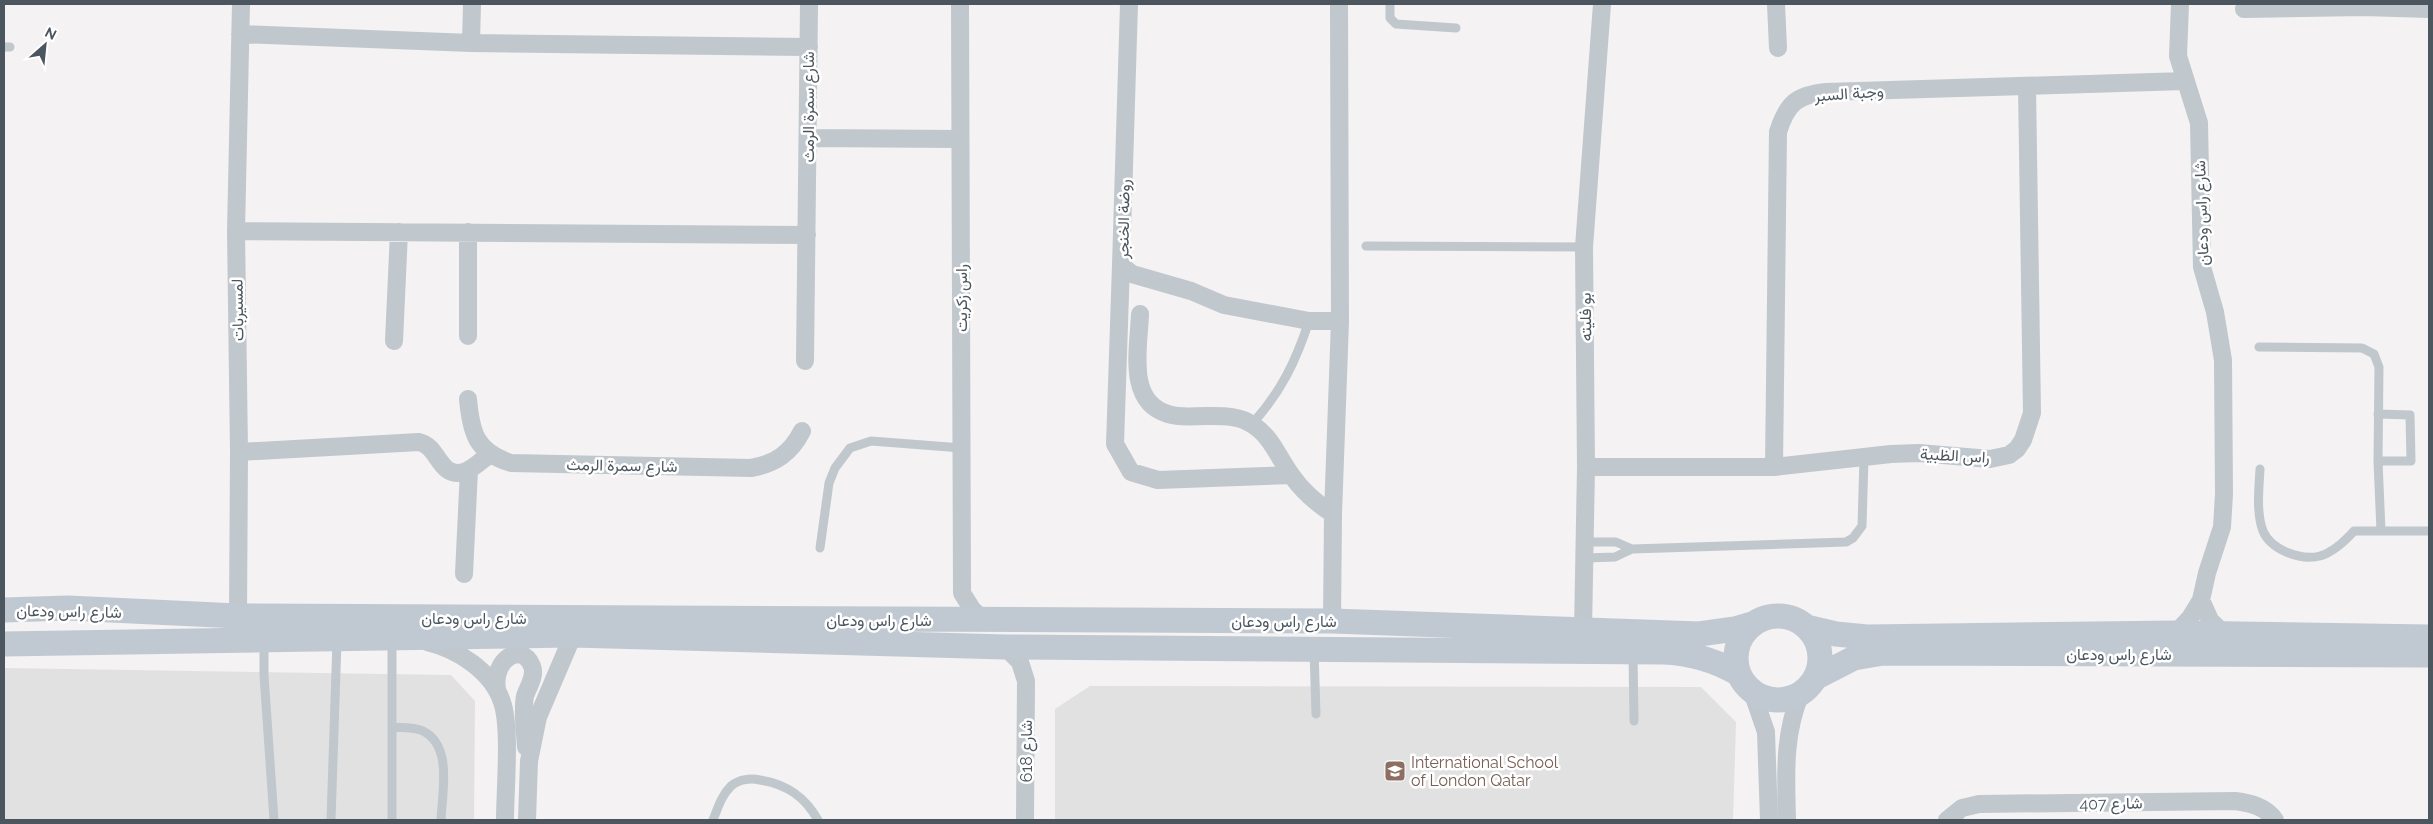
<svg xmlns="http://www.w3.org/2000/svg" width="2433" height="824" font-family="Raleway,Vazirmatn,sans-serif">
<rect width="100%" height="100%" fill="#f4f2f2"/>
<!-- education -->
<path fill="#e2e1e2" d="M 4,668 L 451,675 L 475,701 L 474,820 L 4,820 Z
M 1090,686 L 1701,687 L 1736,722 L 1733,820 L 1055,820 L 1055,709 Z"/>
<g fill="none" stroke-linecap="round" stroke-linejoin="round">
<!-- lane -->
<path stroke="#c0c7cd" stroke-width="9" d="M 1390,4 L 1390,18 L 1396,24 L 1456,28
M 4,47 L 10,47
M 1366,246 L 1584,247
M 2259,347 L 2362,348 L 2374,354 L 2379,367 L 2378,461 L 2381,531
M 1252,424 C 1281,392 1296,361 1309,321
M 2378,461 L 2411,461 L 2410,415 L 2378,414
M 2260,469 C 2259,488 2256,513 2263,531 C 2271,550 2301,561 2320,556 C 2334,552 2345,541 2354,531 L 2429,531
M 1586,542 L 1616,542 L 1632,549 L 1846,542 L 1853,538 L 1862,526 L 1864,458
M 820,548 L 829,483 L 835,468 L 850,448 L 871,441 L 962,448
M 1585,558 L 1615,557 L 1632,549
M 392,641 L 392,820
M 264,642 L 264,675 L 274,820
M 1314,650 L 1316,714
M 1633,654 L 1634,721
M 393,727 C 402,728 415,727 423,731 C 453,746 442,793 441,820
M 331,820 L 337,641
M 713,820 C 718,808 721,796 731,786 C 739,779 751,778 760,780 C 787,784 805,797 818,820"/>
<!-- street -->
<path stroke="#c0c7cd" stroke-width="18" d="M 960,4 L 962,593 L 972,609 L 985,621
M 1129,4 L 1121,265 L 1132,274 L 1191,291 L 1224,305 L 1309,321 L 1340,321
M 1776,4 L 1778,48
M 2244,9 L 2364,7 L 2429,9
M 240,34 L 471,43 L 809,47
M 471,43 L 472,4
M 808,138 L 960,139
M 236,231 L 807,235
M 1121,265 L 1115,444 L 1131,472 L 1158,480 L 1291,475
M 1140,314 C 1139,347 1126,402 1168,414 C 1180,418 1193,416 1206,416 C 1222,416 1239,415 1253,425 C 1272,437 1279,459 1292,476 C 1303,492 1316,503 1333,514 L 1332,621
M 468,336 L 468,232
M 394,341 L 399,232
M 805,361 L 809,4
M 468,399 C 471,433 476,452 511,463 L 751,468 C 775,464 791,453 802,431
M 239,452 L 419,442 C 439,446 439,479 464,472 C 473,469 482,460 490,454
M 1586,467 L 1774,467 L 1891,454 L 1919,453 L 1990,459 L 2009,455 L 2017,449 L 2023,440 L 2032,413 L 2027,86
M 1774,467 L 1778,132 C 1787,103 1797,95 1826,92 L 2185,81
M 1333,514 L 1340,321 L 1339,4
M 464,574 L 469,470
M 2201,600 L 2210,620 L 2225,635
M 238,616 L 239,452 L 236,231 L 241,4
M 1583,631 L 1586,467 L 1584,247 L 1602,4
M 2176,633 L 2190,618 L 2201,600 L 2207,573 L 2222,527 L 2224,494 L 2223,360 L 2215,312 L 2202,267 L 2199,123 L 2178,56 L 2180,4
M 427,642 C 457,649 492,671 502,702 C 511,727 505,790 505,820
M 1005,647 L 1020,662 L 1026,681 L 1025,820
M 497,689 C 492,661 521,640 532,666 C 536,676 528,687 525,696 C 522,712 525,730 526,747
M 1752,691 L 1766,732 L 1769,820
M 527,820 L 529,761 L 538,717 L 573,635
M 1787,820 C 1786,776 1783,735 1801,693
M 1947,820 L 1962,808 L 1979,804 L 2235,801 C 2251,803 2266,807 2275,820"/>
<!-- secondary -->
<path stroke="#c0c9d1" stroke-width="25" d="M 4,610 L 68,608 L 238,616 L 1332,621 L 1699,634 L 1735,629 L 1752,624
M1736 658a42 42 0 1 1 84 0a42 42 0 1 1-84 0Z
M 1806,627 L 1836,634 L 1867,637 L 2176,633 L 2429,637
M 4,644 L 573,635 L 1005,647 L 1663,652 C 1691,653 1715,660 1739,674
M 1815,678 L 1854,658 L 1883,653 L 2429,655"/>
</g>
<!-- icons -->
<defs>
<g id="school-square" transform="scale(1.125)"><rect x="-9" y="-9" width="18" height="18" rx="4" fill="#8d6e63" stroke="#fff"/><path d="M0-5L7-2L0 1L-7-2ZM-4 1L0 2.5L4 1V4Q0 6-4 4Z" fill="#fff"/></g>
</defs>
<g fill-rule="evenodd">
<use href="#school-square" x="1395" y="771"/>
</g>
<g text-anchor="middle" stroke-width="5" stroke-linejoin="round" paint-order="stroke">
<!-- street labels -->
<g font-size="16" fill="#4c565e" stroke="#fff">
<text transform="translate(1849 93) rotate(-4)" y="6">وجبة السبر</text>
<text transform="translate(808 107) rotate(-90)" y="6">شارع سمرة الرمث</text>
<text transform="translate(2201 213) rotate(-92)" y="6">شارع راس ودعان</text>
<text transform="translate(1123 219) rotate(-89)" y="6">روضة الخنجر</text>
<text transform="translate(961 298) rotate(-90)" y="6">راس زكريت</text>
<text transform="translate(237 310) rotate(-91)" y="6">لمسيربات</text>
<text transform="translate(1585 317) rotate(-91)" y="6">بو فليته</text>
<text transform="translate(1955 455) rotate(3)" y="6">راس الظبية</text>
<text transform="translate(622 465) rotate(1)" y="6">شارع سمرة الرمث</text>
<text transform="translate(69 611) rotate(1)" y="6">شارع راس ودعان</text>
<text x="474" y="624">شارع راس ودعان</text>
<text x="879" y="626">شارع راس ودعان</text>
<text x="1284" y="627">شارع راس ودعان</text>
<text x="2119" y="660">شارع راس ودعان</text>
<text transform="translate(1026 751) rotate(-90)" y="6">شارع 618</text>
<text transform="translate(2111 803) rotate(-1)" y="6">شارع 407</text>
</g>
<!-- education labels -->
<g font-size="16" fill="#785e54" stroke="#fff" text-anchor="start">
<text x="1411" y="768">International School<tspan x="1411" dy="18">of London Qatar</tspan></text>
</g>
</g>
<!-- border -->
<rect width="2433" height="824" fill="none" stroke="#4c565e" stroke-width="10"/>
<!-- north arrow -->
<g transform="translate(45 45) rotate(27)" stroke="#ffffff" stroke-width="4" paint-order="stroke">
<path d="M0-4L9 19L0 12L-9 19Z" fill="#4c565e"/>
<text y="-8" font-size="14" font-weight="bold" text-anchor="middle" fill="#4c565e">N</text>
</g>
</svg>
